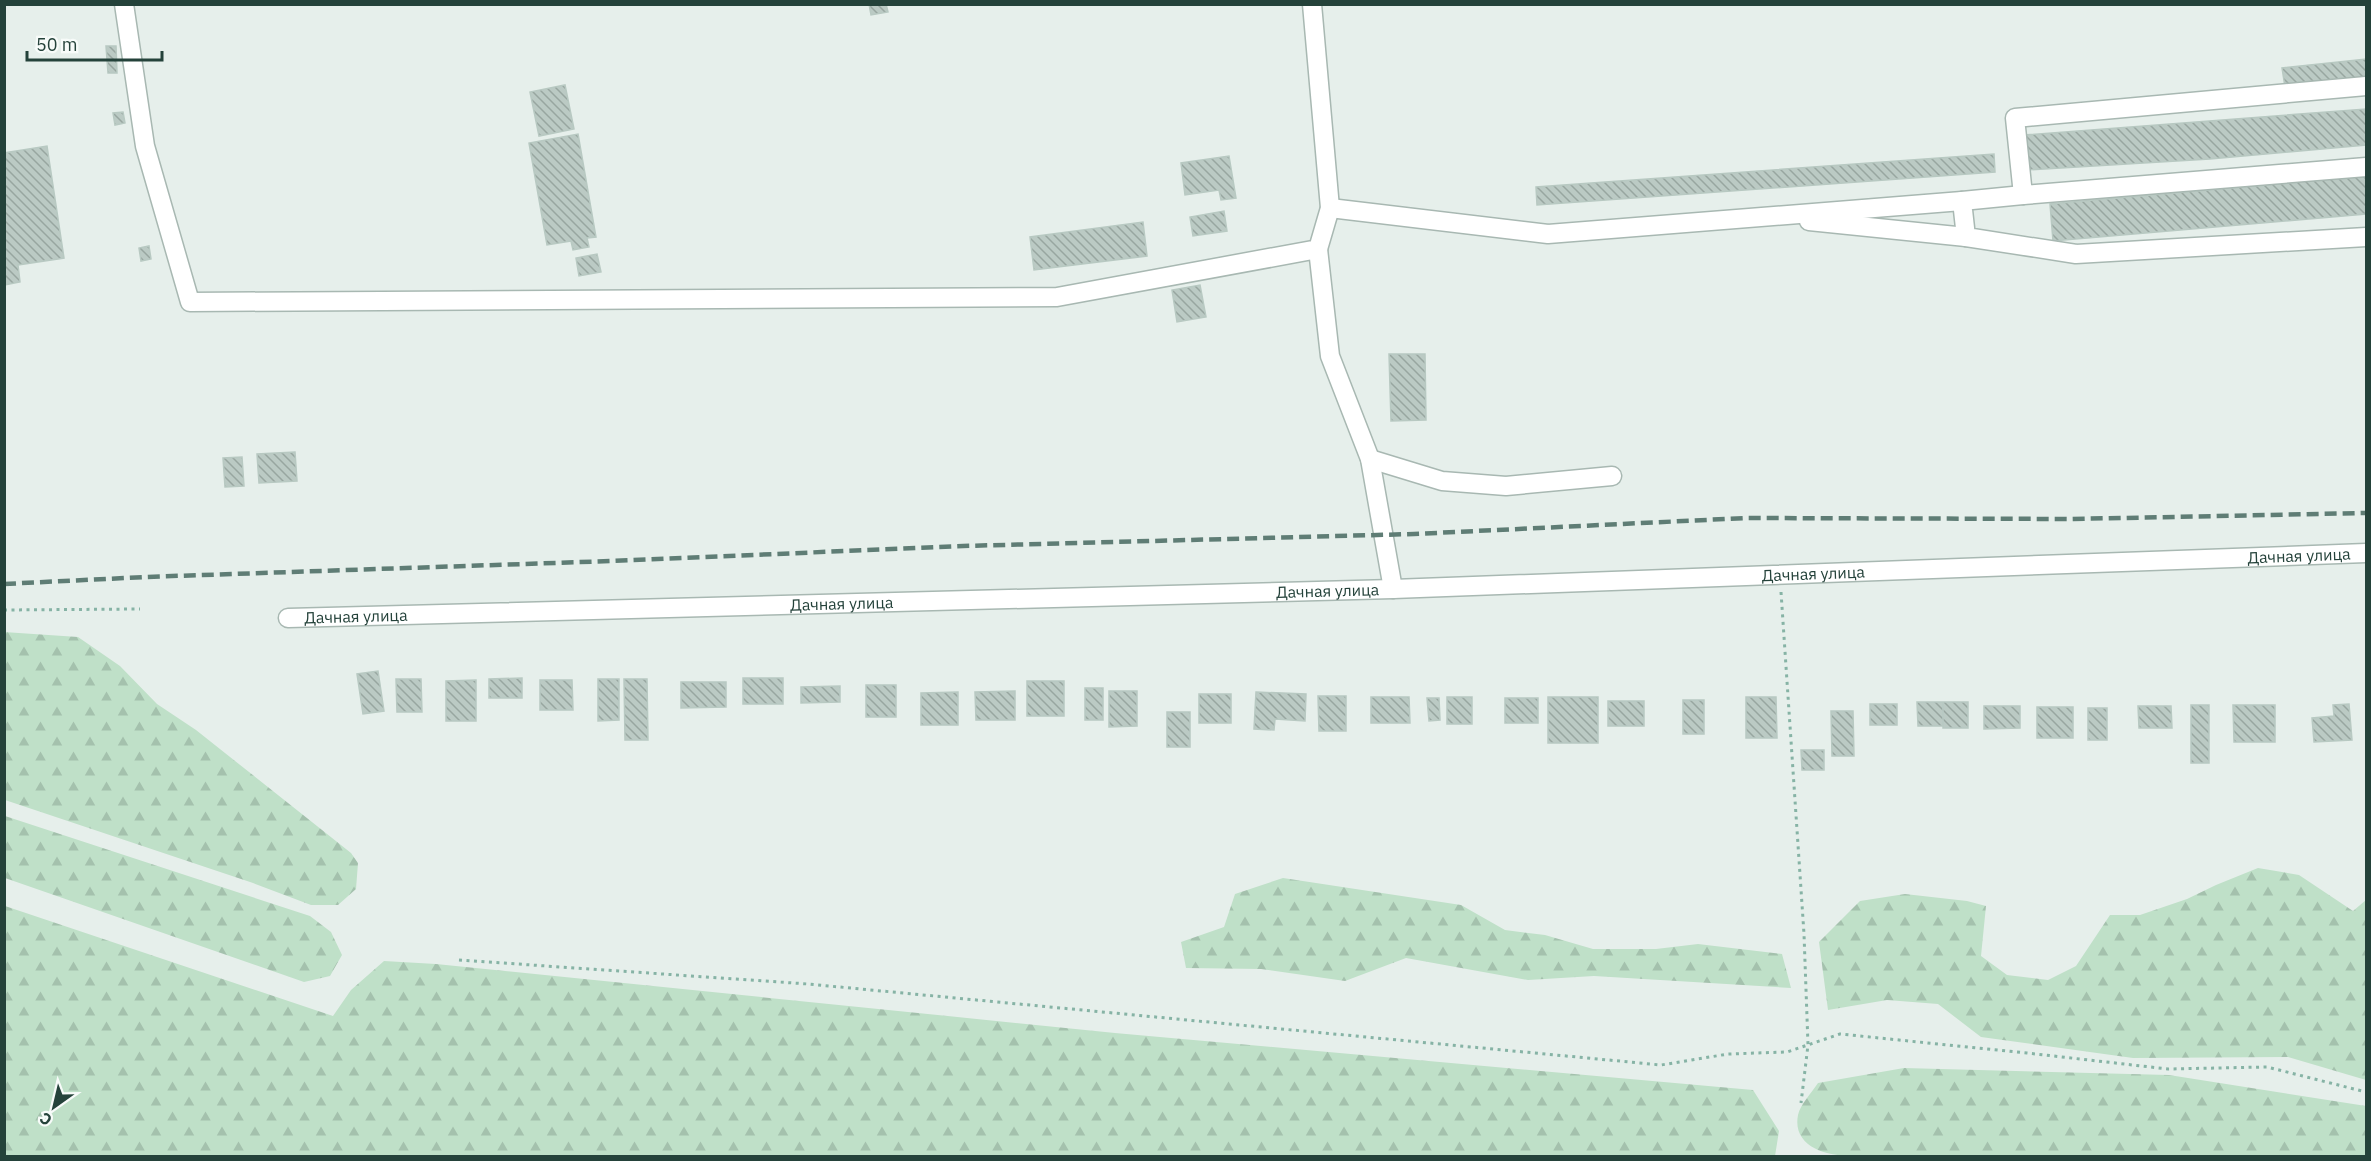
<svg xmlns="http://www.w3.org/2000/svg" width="2371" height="1161" font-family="'IBM Plex Sans',sans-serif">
<defs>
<pattern id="forest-firs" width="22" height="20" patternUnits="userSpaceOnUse" patternTransform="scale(1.5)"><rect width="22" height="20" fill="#bfe0c8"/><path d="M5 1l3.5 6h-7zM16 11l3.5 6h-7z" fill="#a4c1ad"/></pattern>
<pattern id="building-back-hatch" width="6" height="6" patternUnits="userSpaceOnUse" patternTransform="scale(1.5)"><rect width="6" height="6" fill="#bbcac4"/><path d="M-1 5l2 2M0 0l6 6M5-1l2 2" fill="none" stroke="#98a6a0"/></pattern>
</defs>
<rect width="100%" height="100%" fill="#e6efeb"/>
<!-- forest -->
<path fill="url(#forest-firs)" d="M 4,632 L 78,637 L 120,666 L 157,704 L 196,730 L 351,853 L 358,863 L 356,889 L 338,905 L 311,905 L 253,883 L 5,800 Z
M 5,816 L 310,916 L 331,932 L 342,955 L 330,976 L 304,982 L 5,878 Z
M 2258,868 L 2299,875 L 2353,911 L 2366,900 L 2366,1080 L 2288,1057 L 2133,1058 L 1981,1037 L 1938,1004 L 1887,1000 L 1828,1010 L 1819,942 L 1860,901 L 1905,894 L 1967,901 L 1986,906 L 1981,956 L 2007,975 L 2048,980 L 2076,966 L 2110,915 L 2140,915 L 2187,899 L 2216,885 Z
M 1283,878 L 1461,905 L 1505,930 L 1545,935 L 1593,949 L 1656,949 L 1698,944 L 1782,954 L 1791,988 L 1594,976 L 1528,980 L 1406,958 L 1345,981 L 1261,969 L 1186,968 L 1181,942 L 1224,927 L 1235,894 Z
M 5,906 L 333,1016 L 351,990 L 384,961 L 436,964 L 1115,1033 L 1753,1090 L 1779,1131 L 1775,1156 L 5,1156 Z
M 1904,1068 L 2169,1075 L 2366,1106 L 2366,1156 L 1864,1156 L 1862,1155 C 1837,1159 1791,1151 1798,1115 C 1800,1105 1812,1092 1818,1083 Z"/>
<!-- building -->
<path fill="url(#building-back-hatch)" stroke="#b8c9c2" stroke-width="1.5" d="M 869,4 L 886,4 L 888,12 L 871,15 Z
M 106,46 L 116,46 L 117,73 L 108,73 Z
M 2366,59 L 2366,77 L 2285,87 L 2282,68 Z
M 565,85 L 574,129 L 539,136 L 530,92 Z
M 2366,109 L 2366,145 L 2210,159 L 2026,170 L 2024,135 Z
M 123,112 L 125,123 L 115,125 L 113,113 Z
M 578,134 L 596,237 L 587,238 L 589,247 L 573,250 L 571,241 L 547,245 L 529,143 Z
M 47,146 L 64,258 L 18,265 L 20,282 L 4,285 L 4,153 Z
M 1994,154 L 1995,172 L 1537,205 L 1536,187 Z
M 1229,156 L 1236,198 L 1221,200 L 1219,190 L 1185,195 L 1181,163 Z
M 2366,176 L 2366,214 L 2053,241 L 2050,204 Z
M 1224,211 L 1227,231 L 1193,236 L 1190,217 Z
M 1143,222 L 1147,256 L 1034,270 L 1030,237 Z
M 149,246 L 151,259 L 141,261 L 139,248 Z
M 597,254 L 601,272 L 579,276 L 576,258 Z
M 1200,285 L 1206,317 L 1177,322 L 1172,290 Z
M 1389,354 L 1425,354 L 1426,420 L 1391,421 Z
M 295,452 L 297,481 L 259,483 L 257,454 Z
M 242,457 L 244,486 L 225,487 L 223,458 Z
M 378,671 L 384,711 L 363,714 L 357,674 Z
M 522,678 L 522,698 L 489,698 L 489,679 Z
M 743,678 L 783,678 L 783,704 L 743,704 Z
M 396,679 L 421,679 L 422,712 L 397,712 Z
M 598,679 L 619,679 L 619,720 L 598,721 Z
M 624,679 L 647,679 L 648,740 L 625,740 Z
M 476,680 L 476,721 L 446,721 L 446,681 Z
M 540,680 L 572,680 L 573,710 L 540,710 Z
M 1027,681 L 1064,681 L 1064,716 L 1027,716 Z
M 681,682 L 726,682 L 726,707 L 681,708 Z
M 866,685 L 896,685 L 896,717 L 866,717 Z
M 840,686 L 840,702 L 801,703 L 801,687 Z
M 1085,688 L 1103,688 L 1103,720 L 1085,720 Z
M 1015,691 L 1015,720 L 976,720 L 975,692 Z
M 1109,691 L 1137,691 L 1137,726 L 1109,727 Z
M 958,692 L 958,725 L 921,725 L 921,693 Z
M 1256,692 L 1306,694 L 1305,721 L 1275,719 L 1274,730 L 1254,729 Z
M 1199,694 L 1231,694 L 1231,723 L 1199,723 Z
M 1318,696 L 1346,696 L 1346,731 L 1319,731 Z
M 1371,697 L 1409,697 L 1410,723 L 1371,723 Z
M 1447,697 L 1472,697 L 1472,724 L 1447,724 Z
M 1548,697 L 1598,697 L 1598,743 L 1548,743 Z
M 1746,697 L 1776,697 L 1777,738 L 1746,738 Z
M 1427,698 L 1439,698 L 1440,720 L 1429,721 Z
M 1505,698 L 1538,698 L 1538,723 L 1505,723 Z
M 1683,700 L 1704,700 L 1704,734 L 1683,734 Z
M 1608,701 L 1644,701 L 1644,726 L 1608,726 Z
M 1917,702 L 1943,702 L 1943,726 L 1918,726 Z
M 1943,702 L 1968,702 L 1968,728 L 1943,728 Z
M 1870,704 L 1897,704 L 1897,725 L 1870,725 Z
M 2349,704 L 2352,740 L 2314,742 L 2312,718 L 2334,716 L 2333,705 Z
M 2191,705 L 2209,705 L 2209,763 L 2191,763 Z
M 2233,705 L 2275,705 L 2275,742 L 2234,742 Z
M 1984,706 L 2020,706 L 2020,728 L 1984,729 Z
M 2138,706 L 2171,706 L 2172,728 L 2139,728 Z
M 2037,707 L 2073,707 L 2073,738 L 2037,738 Z
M 2088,708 L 2107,708 L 2107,740 L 2088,740 Z
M 1831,711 L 1853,711 L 1854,756 L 1832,756 Z
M 1167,712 L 1190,712 L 1190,747 L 1167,747 Z
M 1801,750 L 1824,750 L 1824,770 L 1802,770 Z"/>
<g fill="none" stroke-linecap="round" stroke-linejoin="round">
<!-- minor casing -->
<g stroke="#a8b8b2" stroke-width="21">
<g id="minor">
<path d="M 124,4 L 145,146 L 190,302 L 1057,297 L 1318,249 L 1330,208 L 1312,4"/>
<path d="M 2366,86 L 2015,118 L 2023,195 L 2366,167"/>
<path d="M 2023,195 L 1962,201 L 1966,237 L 2076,254 L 2366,237"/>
<path d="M 1330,208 L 1548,234 L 1962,201"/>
<path d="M 1809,221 L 1966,237"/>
<path d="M 1318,249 L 1330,356 L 1370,459 L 1393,589"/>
<path d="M 1370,459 L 1442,481 L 1506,486 L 1612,476"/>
<path id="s1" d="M 288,618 L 1393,589 L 2366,553"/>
</g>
</g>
<!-- path -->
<path stroke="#86b3a5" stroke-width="3" stroke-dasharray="3 4.5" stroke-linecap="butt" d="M 1781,592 L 1804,934 L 1808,1045 L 1801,1103
M 4,610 L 140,609
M 459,960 L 808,984 L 1661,1065 L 1728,1054 L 1787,1052 L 1840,1034 L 2027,1053 L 2168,1069 L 2267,1067 L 2366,1092"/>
<!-- minor -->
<use href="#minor" stroke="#fff" stroke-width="18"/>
<!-- rail -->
<path stroke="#5f7d75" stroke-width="4.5" stroke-dasharray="12 6" stroke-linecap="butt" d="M 4,584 L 145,577 L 611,561 L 963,546 L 1414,534 L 1746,518 L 2072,519 L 2366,513"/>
</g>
<g text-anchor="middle" stroke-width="4.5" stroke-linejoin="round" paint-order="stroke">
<!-- street labels -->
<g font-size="16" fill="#24423a" stroke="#f7fbf9">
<text dy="6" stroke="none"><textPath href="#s1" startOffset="2012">Дачная улица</textPath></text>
<text dy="6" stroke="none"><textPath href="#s1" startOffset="1526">Дачная улица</textPath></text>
<text dy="6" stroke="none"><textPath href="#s1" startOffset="1040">Дачная улица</textPath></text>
<text dy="6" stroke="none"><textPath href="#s1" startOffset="554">Дачная улица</textPath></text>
<text dy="6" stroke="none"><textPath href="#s1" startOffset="68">Дачная улица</textPath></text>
</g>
</g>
<!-- border -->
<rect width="2371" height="1161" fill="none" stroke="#24423a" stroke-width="12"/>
<!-- north arrow -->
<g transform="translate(54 1107) rotate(214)" stroke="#f7fbf9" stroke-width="4.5" paint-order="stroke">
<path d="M0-4.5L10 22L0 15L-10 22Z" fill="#24423a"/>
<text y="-9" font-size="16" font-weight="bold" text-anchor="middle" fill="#24423a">С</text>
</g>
<!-- scale -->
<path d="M27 51v9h135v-9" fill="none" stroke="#24423a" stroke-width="3"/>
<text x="36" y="51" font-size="18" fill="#24423a" stroke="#f7fbf9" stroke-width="4.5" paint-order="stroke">50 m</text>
</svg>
